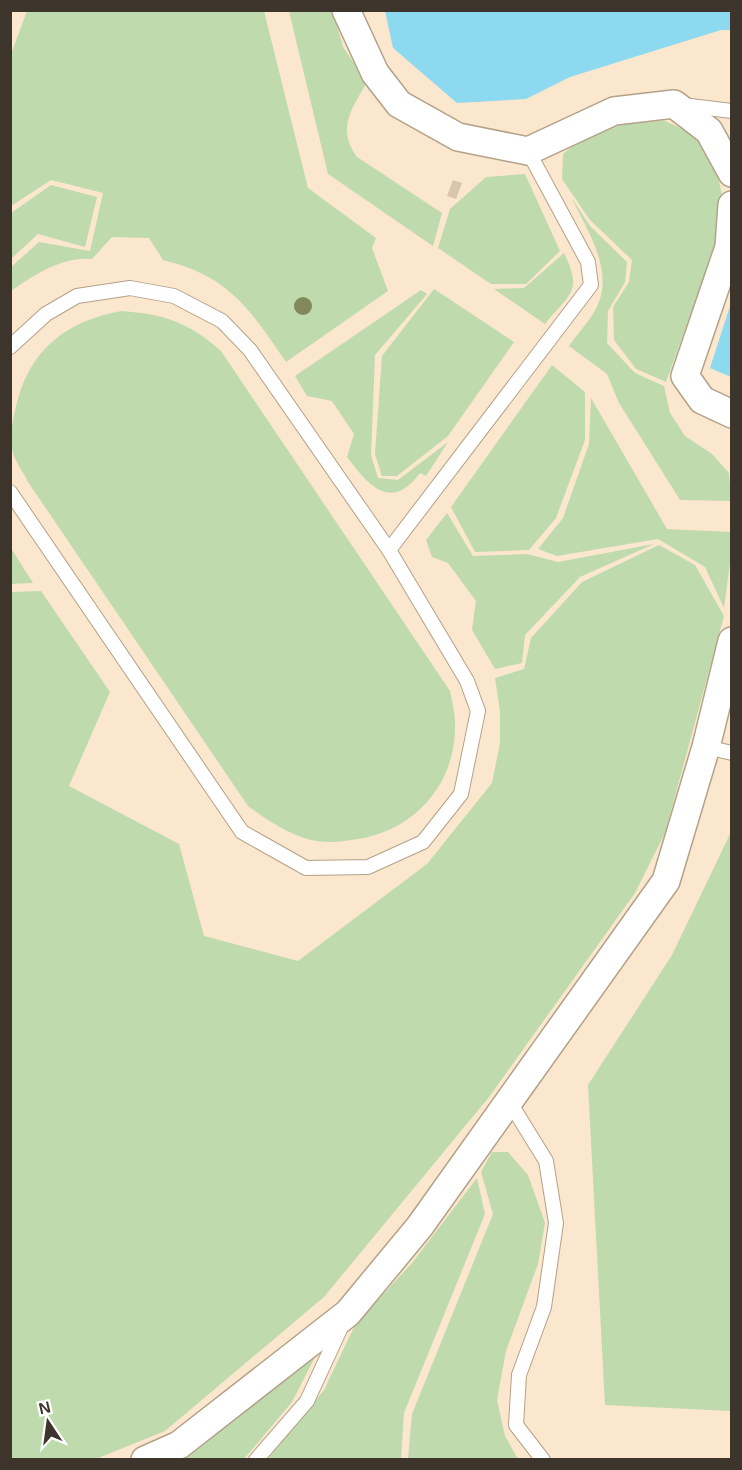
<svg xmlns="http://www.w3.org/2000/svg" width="742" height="1470" font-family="Helvetica,sans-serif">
<rect width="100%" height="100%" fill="#fbe7cd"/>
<!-- green -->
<path fill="#bfdaad" d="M 27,11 L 264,11 L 308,188 L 376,238 L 372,248 L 388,291 L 286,362 C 249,308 229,276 163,260 L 149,238 L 112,237 L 92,259 C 61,257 36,274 11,291 L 11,267 L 39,242 L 90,251 L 103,193 L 51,180 L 11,206 L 11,54 Z
M 289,11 L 333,11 L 343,47 L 367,82 C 352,109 336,128 357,157 L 442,213 L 433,246 L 328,174 Z
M 665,121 L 696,135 L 715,160 L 722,196 L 717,241 L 666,382 L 636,369 L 614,340 L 613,307 L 629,282 L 632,260 L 590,220 L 562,179 L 563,154 L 585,136 L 630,122 Z
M 525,174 L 560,251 L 526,284 L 491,284 L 438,248 L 450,209 L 486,177 Z
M 51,185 L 97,197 L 85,247 L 38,234 L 11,259 L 11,213 Z
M 571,197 L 590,226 L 627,262 L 625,282 L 608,311 L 607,343 L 635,373 L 664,386 L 670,413 L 685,436 L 712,454 L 729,473 L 731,501 L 680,500 L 619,403 L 607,374 L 569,346 C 579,331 595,316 600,299 C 611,265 585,226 571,197 Z
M 564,253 C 583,292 570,293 545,324 L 494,289 L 524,288 Z
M 434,289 L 514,342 L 448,436 L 397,476 L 382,476 L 375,454 L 382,356 Z
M 421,290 L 427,294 L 375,355 L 371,455 L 378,478 L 398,480 L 448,442 L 426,476 L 420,473 C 391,512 369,486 347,457 L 354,434 L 332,401 L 307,396 L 295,376 Z
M 122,311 C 163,314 189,322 221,351 L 450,691 C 452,701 455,713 455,723 C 457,782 416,830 358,839 C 341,842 321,844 304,838 C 283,831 266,819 248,806 L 28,482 C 24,473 16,463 13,453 C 9,442 12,423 15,411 C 27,352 64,321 122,311 Z
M 552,365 L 585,392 L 585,440 L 556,518 L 529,550 L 475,552 L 451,507 Z
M 591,398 L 667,529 L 731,532 L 731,555 L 724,608 L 705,567 L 658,539 L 557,556 L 538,549 L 563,518 L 589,444 Z
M 447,513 L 473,556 L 527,554 L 558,562 L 654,544 L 580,577 L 525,635 L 522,663 L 495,669 L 472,630 L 476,601 L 448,563 L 432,557 L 426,540 Z
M 659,545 L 695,565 L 724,616 L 665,833 L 635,893 L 489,1097 L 324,1297 L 165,1431 L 96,1459 L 11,1459 L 11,592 L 41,591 L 110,692 L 69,786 L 179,844 L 204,936 L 298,961 L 427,864 L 492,783 L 500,743 L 500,711 L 495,678 L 524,669 L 531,638 L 582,582 Z
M 11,548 L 33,583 L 11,584 Z
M 731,832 L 731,1411 L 605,1405 L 588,1085 L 672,955 Z
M 492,1152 L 508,1152 L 528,1175 L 545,1223 L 538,1264 L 506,1351 L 497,1400 L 505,1436 L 518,1459 L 408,1459 L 412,1414 L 493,1214 L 481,1172 Z
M 477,1178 L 485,1214 L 404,1413 L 401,1459 L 267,1460 L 324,1390 L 355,1325 L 412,1263 Z
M 316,1355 L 292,1402 L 244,1459 L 183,1459 Z"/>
<!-- water -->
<path fill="#8cd9f0" d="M 385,11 L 731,11 L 731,30 L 721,30 L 570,77 L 526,99 L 457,103 L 393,48 Z
M 731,303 L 731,377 L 710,368 Z"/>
<!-- building -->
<path fill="#d8c5ac" d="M 453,180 L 462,183 L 456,199 L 447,196 Z"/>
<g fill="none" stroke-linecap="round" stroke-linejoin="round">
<!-- lane casing -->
<g stroke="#b3a188" stroke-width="16">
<path id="lane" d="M 682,105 L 732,111
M 10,347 L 46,314 L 77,296 L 130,288 L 174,296 L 222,321 L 250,350 L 389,550 L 467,681 L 478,711 L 461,794 L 423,842 L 368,867 L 306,868 L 242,832 L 10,492
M 389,550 L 591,285 L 588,262 L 528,151
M 706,747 L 732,753
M 509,1101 L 546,1161 L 556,1223 L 544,1307 L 519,1375 L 516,1425 L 543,1460
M 256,1460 L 307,1401 L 342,1325"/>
</g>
<!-- street casing -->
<g stroke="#b3a188" stroke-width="30">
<path id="street" d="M 346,10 L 375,73 L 399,104 L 458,137 L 528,151 L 614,111 L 674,104 L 709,131 L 732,173
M 732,205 L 729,247 L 685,376 L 702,400 L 732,414
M 145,1460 L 179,1445 L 348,1313 L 420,1226 L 666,881 L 706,747 L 732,641"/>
</g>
<!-- lane -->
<use href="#lane" stroke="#fff" stroke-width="14"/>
<!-- street -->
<use href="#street" stroke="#fff" stroke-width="27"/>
</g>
<!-- trees -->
<circle fill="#82885c" cx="303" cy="306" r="9"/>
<!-- border -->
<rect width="742" height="1470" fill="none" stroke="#3d352b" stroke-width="24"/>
<!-- north arrow -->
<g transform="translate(48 1422) rotate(347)" stroke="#ffffff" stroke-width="4.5" paint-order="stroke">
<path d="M0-4.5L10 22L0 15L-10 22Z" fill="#3d352b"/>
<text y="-9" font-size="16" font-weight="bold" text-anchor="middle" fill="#3d352b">N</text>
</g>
</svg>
